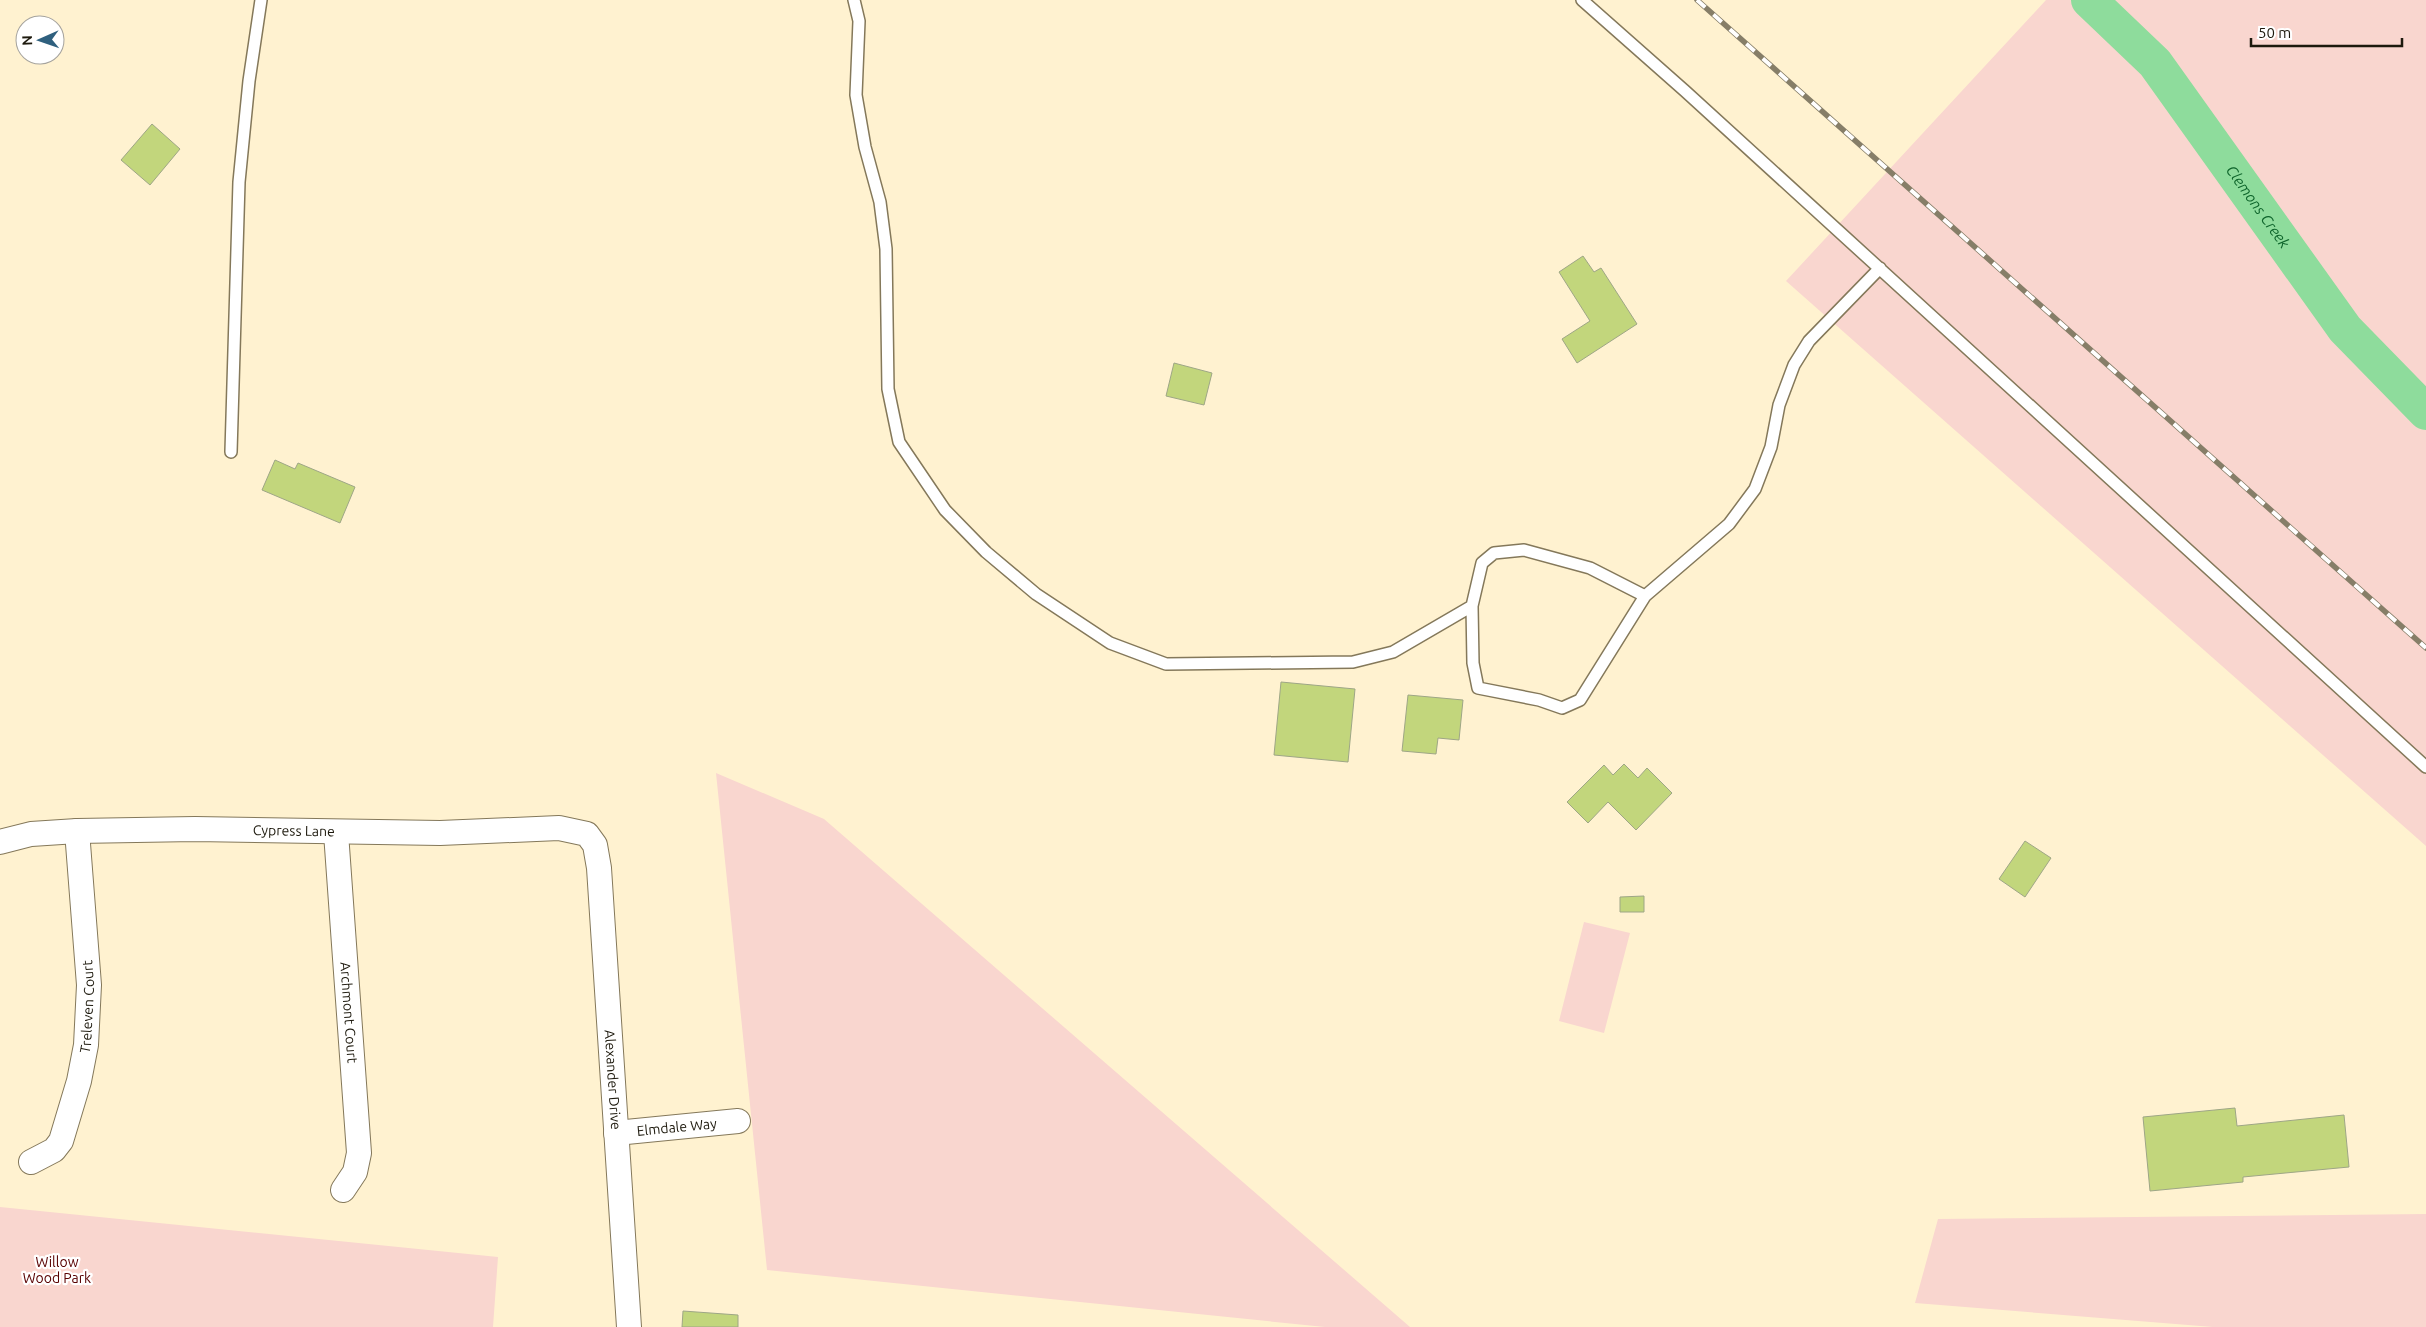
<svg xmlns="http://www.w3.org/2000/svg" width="2426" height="1327" font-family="Ubuntu,sans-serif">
<rect width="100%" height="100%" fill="#fff2d0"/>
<!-- green -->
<path fill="#f9d6cf" d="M 2046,0 L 2426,0 L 2426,846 L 1786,281 Z
M 716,773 L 824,819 L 1410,1327 L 1325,1327 L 767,1270 Z
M 1584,922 L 1630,933 L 1604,1033 L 1559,1021 Z
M 0,1207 L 498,1257 L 493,1327 L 0,1327 Z
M 2426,1214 L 2426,1327 L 2213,1327 L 1915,1303 L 1938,1219 Z"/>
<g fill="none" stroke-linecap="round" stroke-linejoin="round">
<!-- river -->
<path stroke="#8edc9c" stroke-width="36" id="s1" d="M 2089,0 L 2155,63 L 2345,329 L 2426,412"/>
</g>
<!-- building -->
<path fill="#c2d67c" stroke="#9ea686" d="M 152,124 L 180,149 L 150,185 L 121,160 Z
M 1583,256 L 1594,272 L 1601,268 L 1637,324 L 1577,363 L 1562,339 L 1590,321 L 1559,272 Z
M 1174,363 L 1212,373 L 1204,405 L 1166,396 Z
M 275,460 L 295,469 L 298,463 L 355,487 L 340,523 L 262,490 Z
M 1281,682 L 1355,689 L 1348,762 L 1274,755 Z
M 1408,695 L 1463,700 L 1459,740 L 1438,738 L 1436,754 L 1402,751 Z
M 1624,764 L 1638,778 L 1647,768 L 1672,793 L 1636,830 L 1608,802 L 1588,823 L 1567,802 L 1604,765 L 1613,775 Z
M 2025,841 L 2051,858 L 2025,897 L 1999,879 Z
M 1644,896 L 1644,912 L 1620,912 L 1620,897 Z
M 2235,1108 L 2237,1126 L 2344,1115 L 2349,1167 L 2243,1177 L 2243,1182 L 2150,1191 L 2143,1117 Z
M 683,1311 L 738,1315 L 738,1327 L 682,1327 Z"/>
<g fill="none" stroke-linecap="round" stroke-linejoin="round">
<!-- service casing -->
<g stroke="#84785a" stroke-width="14">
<path id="service" d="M 854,0 L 859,21 L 856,95 L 865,147 L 880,202 L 886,249 L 888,389 L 899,442 L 945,510 L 986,552 L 1036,594 L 1110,643 L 1166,664 L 1353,662 L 1393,652 L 1472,606
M 1582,0 L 1685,91 L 2426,767
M 231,452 L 239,182 L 249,81 L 261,0
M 1645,596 L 1590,568 L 1524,550 L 1494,553 L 1482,563 L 1472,606 L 1473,663 L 1478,688 L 1539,700 L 1562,708 L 1580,700 L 1645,596 L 1729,524 L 1755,489 L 1771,447 L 1779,405 L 1794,365 L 1809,341 L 1880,268"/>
</g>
<!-- minor casing -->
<g stroke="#84785a" stroke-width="26">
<g id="minor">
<path id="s2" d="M 336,833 L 359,1153 L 355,1172 L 343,1190"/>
<path id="s3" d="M 0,842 L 31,834 L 77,831 L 195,829 L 440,833 L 559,828 L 587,834 L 595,845 L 599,868 L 629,1327"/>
<path id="s4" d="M 616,1133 L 738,1121"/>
<path id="s5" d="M 31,1162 L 54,1150 L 61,1141 L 79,1081 L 86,1045 L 89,985 L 77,831"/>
</g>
</g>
<!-- service -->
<use href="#service" stroke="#fff" stroke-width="11"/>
<!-- minor -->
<use href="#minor" stroke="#fff" stroke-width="24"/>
<!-- rail casing -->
<g stroke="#867e68" stroke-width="5.5">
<path id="rail" d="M 1697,0 L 2426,648"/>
</g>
<!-- rail -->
<use href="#rail" stroke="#fff" stroke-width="4" stroke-dasharray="11" stroke-linecap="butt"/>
</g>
<g text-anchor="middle" stroke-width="4.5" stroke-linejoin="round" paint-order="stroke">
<!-- street labels -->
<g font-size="14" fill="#1d190d" stroke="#fff">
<text dy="5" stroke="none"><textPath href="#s3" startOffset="295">Cypress Lane</textPath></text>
<text dy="5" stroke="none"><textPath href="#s5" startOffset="175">Treleven Court</textPath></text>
<text dy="5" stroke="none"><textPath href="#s2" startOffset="180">Archmont Court</textPath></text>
<text dy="5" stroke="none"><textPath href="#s3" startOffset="838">Alexander Drive</textPath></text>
<text dy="5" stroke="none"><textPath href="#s4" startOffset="61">Elmdale Way</textPath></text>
</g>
<!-- park labels -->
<g font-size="14" fill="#580100" stroke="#fff">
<text x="57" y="1267">Willow<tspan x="57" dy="16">Wood Park</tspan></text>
</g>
<!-- water labels -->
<g font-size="15" font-style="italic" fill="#0f652c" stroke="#fff">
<text dy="5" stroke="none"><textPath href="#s1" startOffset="268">Clemons Creek</textPath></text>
</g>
</g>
<!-- north arrow -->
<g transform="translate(40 40) rotate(268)"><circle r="24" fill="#ffffff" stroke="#a5a39e"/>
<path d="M0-4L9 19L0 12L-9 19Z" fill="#2f607e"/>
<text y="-8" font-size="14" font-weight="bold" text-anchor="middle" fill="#1d190d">N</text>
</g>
<!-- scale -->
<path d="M2251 38v8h151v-8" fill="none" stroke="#1d190d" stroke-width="2.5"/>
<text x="2258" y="38" font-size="15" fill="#1d190d" stroke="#ffffff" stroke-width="4" paint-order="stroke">50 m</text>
</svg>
